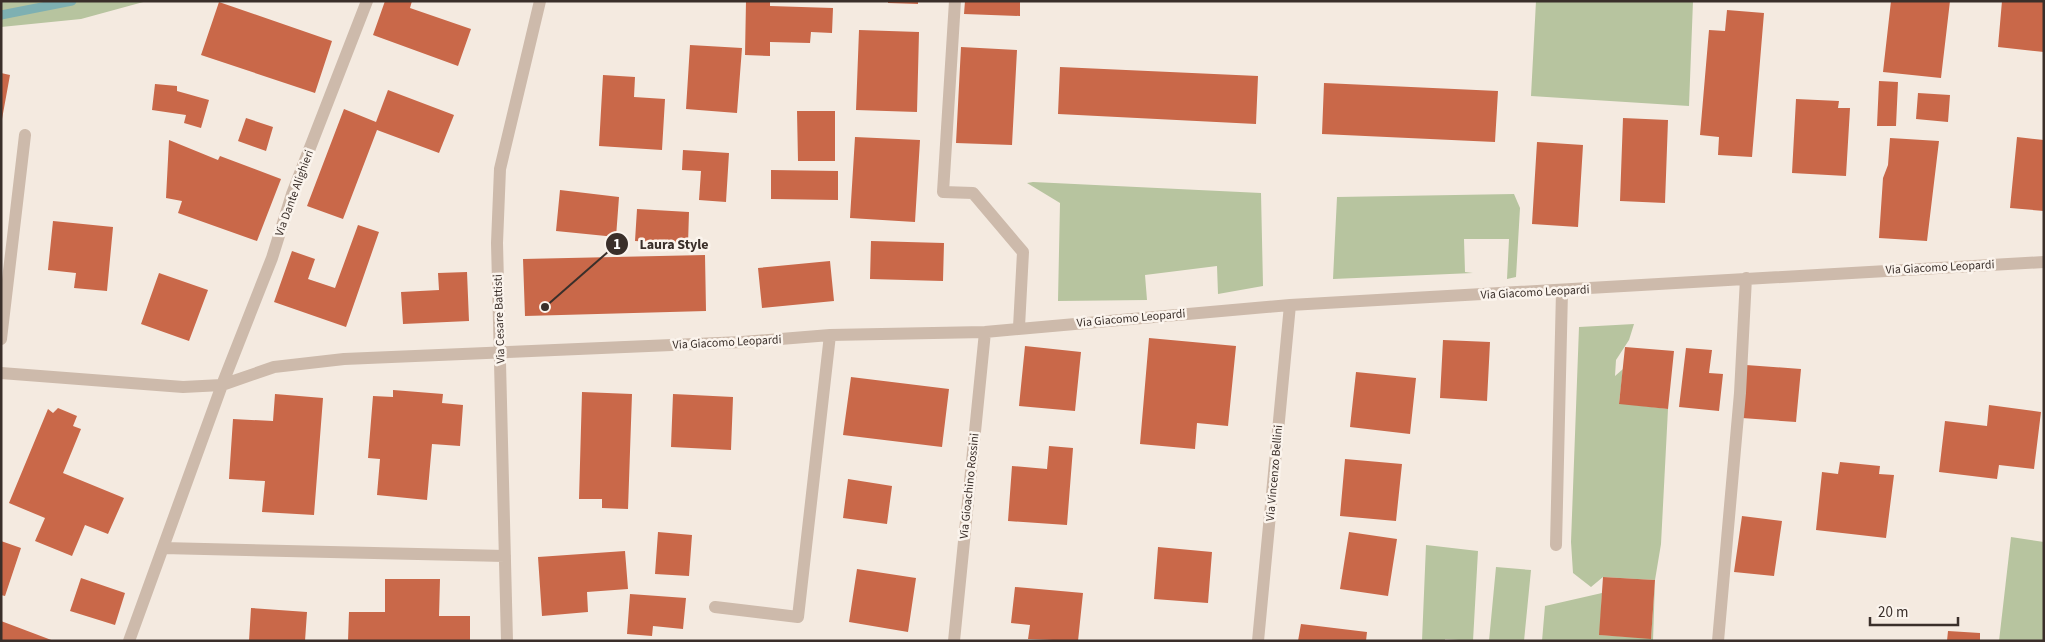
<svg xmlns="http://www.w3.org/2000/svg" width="2045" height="642" font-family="'Source Sans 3',sans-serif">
<rect width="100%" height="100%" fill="#f4eae0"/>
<!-- green -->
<path fill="#b7c49f" d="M 1,1 L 147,1 L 81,19 L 1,27 Z
M 1536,1 L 1693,1 L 1689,106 L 1531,96 Z
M 1033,182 L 1261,193 L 1263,286 L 1218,294 L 1217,266 L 1145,275 L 1147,300 L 1058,301 L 1060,203 L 1027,183 Z
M 1514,194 L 1520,208 L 1516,277 L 1507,279 L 1509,239 L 1464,239 L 1465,272 L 1473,273 L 1333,279 L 1337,197 Z
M 1634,324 L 1629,340 L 1616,360 L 1615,376 L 1623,369 L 1619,403 L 1668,409 L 1661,544 L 1655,580 L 1653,641 L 1542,641 L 1545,606 L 1602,593 L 1600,635 L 1651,638 L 1655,580 L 1603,577 L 1591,587 L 1573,573 L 1571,542 L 1579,327 Z
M 2011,537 L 2044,542 L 2044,641 L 1999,641 Z
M 1426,545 L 1478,551 L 1473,641 L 1445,639 L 1445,641 L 1422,641 Z
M 1496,567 L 1531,570 L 1524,641 L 1489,641 Z"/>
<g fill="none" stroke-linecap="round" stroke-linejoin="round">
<!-- stream -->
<path stroke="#7eb0b2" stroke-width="9" d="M 1,15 L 72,1"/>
</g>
<!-- building -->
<path fill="#c96849" d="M 385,1 L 412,1 L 410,8 L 471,29 L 458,66 L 373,35 Z
M 746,1 L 770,1 L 770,6 L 833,8 L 832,33 L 811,32 L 810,43 L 770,42 L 770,56 L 745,55 Z
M 888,1 L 918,1 L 918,4 L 888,3 Z
M 965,1 L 1020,1 L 1020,16 L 964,14 Z
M 1891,1 L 1950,1 L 1941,78 L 1883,72 Z
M 2002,1 L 2044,1 L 2044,52 L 1998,47 Z
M 219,2 L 332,41 L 315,93 L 201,55 Z
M 1727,10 L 1764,13 L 1752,157 L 1718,155 L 1719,137 L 1700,135 L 1709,30 L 1725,31 Z
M 859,30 L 919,32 L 917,112 L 856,110 Z
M 690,45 L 742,48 L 737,113 L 686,109 Z
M 961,47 L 1017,50 L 1012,145 L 956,143 Z
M 1060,67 L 1258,76 L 1256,124 L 1058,114 Z
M 1,73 L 10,75 L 2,119 L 1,119 Z
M 603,75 L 635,77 L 634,97 L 665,99 L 662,150 L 599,146 Z
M 1879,81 L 1898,82 L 1896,126 L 1877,126 Z
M 1324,83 L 1498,91 L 1495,142 L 1322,134 Z
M 155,84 L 177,86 L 177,91 L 209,100 L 201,128 L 184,123 L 186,115 L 152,110 Z
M 388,90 L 454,115 L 439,153 L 377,130 L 343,219 L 307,206 L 344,109 L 376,122 Z
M 1918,93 L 1950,95 L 1948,122 L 1916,119 Z
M 1796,99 L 1839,101 L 1838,108 L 1850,108 L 1846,176 L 1792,173 Z
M 797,111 L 835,111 L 835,161 L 798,161 Z
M 246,118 L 273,127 L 266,151 L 238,141 Z
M 1623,118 L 1668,120 L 1665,203 L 1620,201 Z
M 855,137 L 920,140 L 915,222 L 850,218 Z
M 2017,137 L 2044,140 L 2044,211 L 2010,208 Z
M 1890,138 L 1939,141 L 1927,241 L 1879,238 L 1883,178 L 1888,165 Z
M 169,140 L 218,160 L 220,156 L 281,179 L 257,241 L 178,213 L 182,201 L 166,198 Z
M 1537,142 L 1583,145 L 1578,227 L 1532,224 Z
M 683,150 L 729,153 L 726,202 L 699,200 L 701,171 L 682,170 Z
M 771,170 L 838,171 L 838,200 L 771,199 Z
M 560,190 L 619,197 L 616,237 L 556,231 Z
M 637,209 L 689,212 L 688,244 L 635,241 Z
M 53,221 L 113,227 L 107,291 L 74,288 L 76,273 L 48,270 Z
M 358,225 L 379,232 L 346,327 L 274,302 L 292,251 L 315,259 L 308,279 L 335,288 Z
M 871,241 L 944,243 L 943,281 L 870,279 Z
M 705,255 L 706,311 L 525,316 L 523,259 Z
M 830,261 L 834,301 L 762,308 L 758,268 Z
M 467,272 L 469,321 L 403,324 L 401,292 L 439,290 L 438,273 Z
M 159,273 L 208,290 L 189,341 L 141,324 Z
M 1149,338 L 1236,346 L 1228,426 L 1197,423 L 1195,449 L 1140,444 Z
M 1443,340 L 1490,342 L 1487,401 L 1440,398 Z
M 1025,346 L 1081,352 L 1075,411 L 1019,406 Z
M 1625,347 L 1674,351 L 1668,409 L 1619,404 Z
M 1686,348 L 1712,350 L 1709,373 L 1723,374 L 1719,411 L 1679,407 Z
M 1746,365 L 1801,369 L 1796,422 L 1742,418 Z
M 1356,372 L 1416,378 L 1410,434 L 1350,427 Z
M 851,377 L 949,389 L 942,447 L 843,435 Z
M 393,390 L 443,394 L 442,403 L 463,405 L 460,446 L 432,444 L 427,500 L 377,495 L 380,459 L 368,458 L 373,396 L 393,397 Z
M 582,392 L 632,394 L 628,509 L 602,508 L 602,499 L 579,499 Z
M 275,394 L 323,398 L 314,515 L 262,512 L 265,481 L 229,479 L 233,419 L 273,421 Z
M 673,394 L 733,397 L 731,450 L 671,447 Z
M 1989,405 L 2041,412 L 2034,469 L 1999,465 L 1997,479 L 1939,472 L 1945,421 L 1987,426 Z
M 58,408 L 77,416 L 73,426 L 81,429 L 63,473 L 124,498 L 108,534 L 85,525 L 72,556 L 35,541 L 45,518 L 9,503 L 48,409 L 53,413 Z
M 1049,446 L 1073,448 L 1067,525 L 1008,521 L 1012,466 L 1047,469 Z
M 1345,459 L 1402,464 L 1396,521 L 1340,516 Z
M 1840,462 L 1880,466 L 1879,474 L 1894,475 L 1886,538 L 1816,530 L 1822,472 L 1838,474 Z
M 848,479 L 892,486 L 887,524 L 843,518 Z
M 1742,516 L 1782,521 L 1774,576 L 1734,572 Z
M 658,532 L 692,535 L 689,576 L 655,574 Z
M 1349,532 L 1397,539 L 1388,596 L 1340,589 Z
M 1,541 L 21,548 L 5,596 L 1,595 Z
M 1158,547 L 1212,552 L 1208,603 L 1154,599 Z
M 625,551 L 628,589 L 587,592 L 588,612 L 542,616 L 538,557 Z
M 857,569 L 916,578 L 908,632 L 849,622 Z
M 1603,577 L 1655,580 L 1651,639 L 1599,635 Z
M 81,578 L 125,593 L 115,625 L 70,611 Z
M 385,579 L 440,579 L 439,616 L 470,616 L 470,641 L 348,641 L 349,612 L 385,612 Z
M 1015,587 L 1083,593 L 1078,641 L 1028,639 L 1030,625 L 1011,623 Z
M 630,594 L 686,598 L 683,629 L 653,626 L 652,636 L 627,634 Z
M 251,608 L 307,612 L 305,641 L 249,641 Z
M 1,621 L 54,641 L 1,641 Z
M 1301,624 L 1367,632 L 1366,641 L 1298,641 Z
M 1948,631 L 1980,633 L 1980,641 L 1947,641 Z"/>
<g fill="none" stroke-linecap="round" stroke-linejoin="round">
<!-- minor -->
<path stroke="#cdbaab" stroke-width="12" d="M 955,1 L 943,192 L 973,193 L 1023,252 L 1019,327
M 1,339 L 25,135
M 1,373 L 183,387 L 222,385 L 274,367 L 344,359 L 742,342 L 830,335 L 985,332 L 1290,305 L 2044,262
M 1556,545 L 1562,291
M 163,548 L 505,556
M 715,607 L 798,617 L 830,335
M 129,641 L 222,385 L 272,258 L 292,194 L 367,1
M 507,641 L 497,243 L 500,169 L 540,1
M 954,641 L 985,332
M 1258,641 L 1290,305
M 1718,641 L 1740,393 L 1746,278"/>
</g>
<g text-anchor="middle" stroke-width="5" stroke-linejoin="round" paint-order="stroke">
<!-- street labels -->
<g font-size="12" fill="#3a2f2a" stroke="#fbf4ed">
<text transform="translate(294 193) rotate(-70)" y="4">Via Dante Alighieri</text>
<text transform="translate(1940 267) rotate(-3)" y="4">Via Giacomo Leopardi</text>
<text transform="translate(1535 292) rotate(-3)" y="4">Via Giacomo Leopardi</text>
<text transform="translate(1131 318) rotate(-5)" y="4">Via Giacomo Leopardi</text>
<text transform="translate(499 319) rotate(-92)" y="4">Via Cesare Battisti</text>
<text transform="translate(727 342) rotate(-3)" y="4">Via Giacomo Leopardi</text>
<text transform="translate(1274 473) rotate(-85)" y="4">Via Vincenzo Bellini</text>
<text transform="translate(969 486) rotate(-84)" y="4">Via Gioachino Rossini</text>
</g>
</g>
<!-- callouts -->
<path fill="none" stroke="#3a2f2a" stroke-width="2" d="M545 307L617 244"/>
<g fill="#3a2f2a" stroke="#fbf4ed" stroke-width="2">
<circle cx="545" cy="307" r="5"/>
<circle cx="617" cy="244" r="12"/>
</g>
<g font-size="15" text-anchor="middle" font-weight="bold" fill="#fff">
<text x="617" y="249">1</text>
</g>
<g font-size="14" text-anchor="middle" font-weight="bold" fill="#3a2f2a" stroke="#fbf4ed" stroke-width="5" stroke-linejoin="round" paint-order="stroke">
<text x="674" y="249">Laura Style</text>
</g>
<!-- border -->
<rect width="2045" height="642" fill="none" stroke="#3a2f2a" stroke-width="5"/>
<!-- scale -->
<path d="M1870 617v8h88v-8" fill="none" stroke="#3a2f2a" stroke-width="2.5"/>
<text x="1878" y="617" font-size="15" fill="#3a2f2a" stroke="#fbf4ed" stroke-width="4" paint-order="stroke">20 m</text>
</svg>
